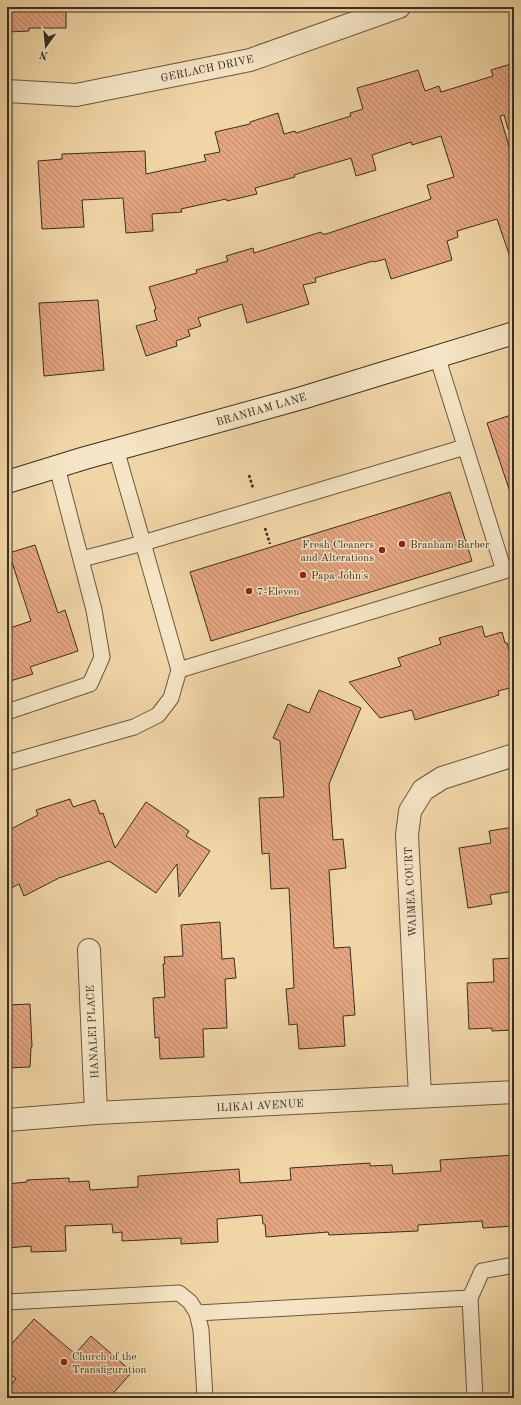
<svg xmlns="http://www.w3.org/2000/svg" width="521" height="1405" font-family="'Old Standard TT',serif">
<defs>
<pattern id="building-back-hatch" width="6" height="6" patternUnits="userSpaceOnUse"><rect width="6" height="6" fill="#e4a581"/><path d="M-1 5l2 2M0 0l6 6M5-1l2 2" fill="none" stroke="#ba8769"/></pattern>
</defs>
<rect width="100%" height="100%" fill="#f0d5a6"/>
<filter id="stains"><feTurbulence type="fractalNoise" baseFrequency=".005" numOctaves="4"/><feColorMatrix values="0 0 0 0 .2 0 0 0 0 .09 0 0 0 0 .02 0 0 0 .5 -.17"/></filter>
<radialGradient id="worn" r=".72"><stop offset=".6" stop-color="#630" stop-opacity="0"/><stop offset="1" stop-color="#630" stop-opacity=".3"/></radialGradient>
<!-- building -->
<path fill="url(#building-back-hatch)" stroke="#3a2e21" d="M 7,7 L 66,7 L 66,28 L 29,28 L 29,31 L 7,32 Z
M 514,63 L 514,128 L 508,129 L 504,115 L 500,116 L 514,163 L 514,257 L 510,257 L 497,219 L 457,231 L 458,237 L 447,241 L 452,260 L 391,279 L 385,259 L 374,262 L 373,261 L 315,278 L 316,282 L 303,285 L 309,304 L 247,323 L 242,304 L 198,318 L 201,326 L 188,330 L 190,336 L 176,341 L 177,346 L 146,356 L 136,326 L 157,320 L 154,310 L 156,309 L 149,287 L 197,273 L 196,270 L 228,261 L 226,256 L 253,248 L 254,253 L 321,232 L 322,234 L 326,234 L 431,199 L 427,185 L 454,177 L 441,136 L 412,145 L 411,142 L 372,155 L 376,170 L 356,176 L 351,158 L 348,159 L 294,175 L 295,177 L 255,188 L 257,194 L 227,201 L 226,199 L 181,209 L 182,212 L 152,214 L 153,231 L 126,233 L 123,198 L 82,200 L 84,227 L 42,229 L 38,161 L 62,159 L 62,154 L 145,151 L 146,174 L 206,161 L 204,155 L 220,152 L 215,132 L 250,124 L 250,122 L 278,113 L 284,134 L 295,131 L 296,133 L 351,116 L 350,113 L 363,109 L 357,88 L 385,80 L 418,70 L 425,91 L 439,86 L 441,92 L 493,76 L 491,70 Z
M 98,300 L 104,370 L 44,376 L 39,303 Z
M 514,414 L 514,491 L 510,492 L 487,423 Z
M 450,492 L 472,561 L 211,641 L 190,572 Z
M 35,545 L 58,613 L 65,610 L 78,651 L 30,667 L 33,674 L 7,682 L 7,629 L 31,621 L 9,553 Z
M 482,626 L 485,637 L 502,632 L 505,643 L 507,643 L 514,667 L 514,687 L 498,691 L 499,695 L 415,720 L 412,710 L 380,718 L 349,682 L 401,666 L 398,658 L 441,644 L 439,638 Z
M 319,690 L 361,708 L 329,784 L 333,840 L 343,839 L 346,868 L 329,870 L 334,948 L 350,947 L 355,1015 L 343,1016 L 345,1046 L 299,1049 L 297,1024 L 289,1025 L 286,989 L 294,988 L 289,888 L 271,889 L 269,853 L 262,854 L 259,798 L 284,797 L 280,741 L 273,738 L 288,704 L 309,713 Z
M 70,799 L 73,807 L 95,800 L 100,814 L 103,813 L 115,848 L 146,802 L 189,831 L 186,836 L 210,851 L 179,897 L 177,864 L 156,893 L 109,861 L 59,878 L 24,896 L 19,884 L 7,890 L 7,831 L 38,815 L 36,810 Z
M 514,827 L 514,891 L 490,895 L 492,904 L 468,908 L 459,848 L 491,843 L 489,831 Z
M 220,922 L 222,959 L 234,958 L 236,978 L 225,979 L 227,1028 L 203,1029 L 204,1057 L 160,1059 L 159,1037 L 155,1038 L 153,998 L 165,997 L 163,964 L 165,964 L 164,957 L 183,956 L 181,925 Z
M 514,958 L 514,1030 L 492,1031 L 492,1028 L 469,1029 L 467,983 L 494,982 L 493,959 Z
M 30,1004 L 32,1047 L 31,1047 L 30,1067 L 7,1068 L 7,1005 Z
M 514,1155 L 514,1226 L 483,1228 L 482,1221 L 418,1225 L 418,1231 L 329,1235 L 328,1232 L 266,1237 L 265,1224 L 263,1224 L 262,1215 L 217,1219 L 218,1242 L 181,1244 L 181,1238 L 122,1241 L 122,1232 L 113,1233 L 112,1224 L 65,1226 L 66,1251 L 31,1252 L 31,1246 L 7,1248 L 7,1184 L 27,1182 L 27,1180 L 69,1178 L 69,1182 L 89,1181 L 90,1190 L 138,1187 L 138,1176 L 239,1169 L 240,1183 L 291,1180 L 290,1168 L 370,1163 L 370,1166 L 392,1165 L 393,1174 L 441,1171 L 440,1160 Z
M 34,1319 L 75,1354 L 91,1336 L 132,1372 L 109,1398 L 7,1398 L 7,1389 L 16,1379 L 7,1371 L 7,1349 Z"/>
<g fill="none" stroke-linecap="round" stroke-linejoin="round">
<!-- service casing -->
<g stroke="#685842" stroke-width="17">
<path id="service" d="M 116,449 L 143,543 L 465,447
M 82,559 L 143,543 L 179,670
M 7,712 L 90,684 L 102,657 L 94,610 L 57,467
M 7,763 L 134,727 L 158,715 L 171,698 L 179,670 L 504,571 L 437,356
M 470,1298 L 482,1271 L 514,1265
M 7,1302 L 179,1293 L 190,1302 L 197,1313 L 201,1330 L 205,1398
M 197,1313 L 470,1298 L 475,1398"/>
</g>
<!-- minor casing -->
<g stroke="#685842" stroke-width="24">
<path id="minor" d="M 7,91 L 76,95 L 250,60 L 399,7
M 89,950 L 96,1113
M 420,1096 L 407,835 L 410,811 L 423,790 L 442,778 L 514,755
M 7,1120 L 96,1113 L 514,1092"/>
</g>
<!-- secondary casing -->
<g stroke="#3a2e21" stroke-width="24">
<path id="secondary" d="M 7,482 L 85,458 L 302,398 L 514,333"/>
</g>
<!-- path -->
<path stroke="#3a2e21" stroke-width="2.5" stroke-dasharray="3 2" stroke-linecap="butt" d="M 249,475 L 253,488
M 265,528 L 270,544"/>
<!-- service -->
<use href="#service" stroke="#f5e4c5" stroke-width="15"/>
<!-- minor -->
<use href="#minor" stroke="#f5e4c5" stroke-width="22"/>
<!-- secondary -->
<use href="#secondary" stroke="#f5e4c5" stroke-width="22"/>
</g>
<!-- markers -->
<g fill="#8f2418" stroke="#f5e4c5" stroke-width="1.5">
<circle cx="402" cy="544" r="4"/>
<circle cx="382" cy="550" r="4"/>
<circle cx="303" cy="575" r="4"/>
<circle cx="249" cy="591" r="4"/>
<circle cx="64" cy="1362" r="4"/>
</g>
<g text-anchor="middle" stroke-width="3" stroke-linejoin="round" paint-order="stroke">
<!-- street labels -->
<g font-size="11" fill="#3a2e21" stroke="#f5e4c5">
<text transform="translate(207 68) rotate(-12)" y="4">GERLACH DRIVE</text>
<text transform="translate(261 409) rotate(-16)" y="4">BRANHAM LANE</text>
<text transform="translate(410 892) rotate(-93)" y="4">WAIMEA COURT</text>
<text transform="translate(92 1032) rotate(-93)" y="4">HANALEI PLACE</text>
<text transform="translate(260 1105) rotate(-3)" y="4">ILIKAI AVENUE</text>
</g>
<!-- poi labels -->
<g font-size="11" fill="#3a2e21" stroke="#f5e4c5" text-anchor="start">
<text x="374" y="548" text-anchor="end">Fresh Cleaners<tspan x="374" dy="13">and Alterations</tspan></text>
<text x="410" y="548">Branham Barber</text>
<text x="311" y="579">Papa John's</text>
<text x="257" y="595">7-Eleven</text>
<text x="72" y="1360">Church of the<tspan x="72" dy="13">Transfiguration</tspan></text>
</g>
</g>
<!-- margin -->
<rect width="521" height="1405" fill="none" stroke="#f0d5a6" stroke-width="24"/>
<rect x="8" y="8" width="505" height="1389" fill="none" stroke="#3a2e21" stroke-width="2"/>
<rect x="12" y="12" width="497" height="1381" fill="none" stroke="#3a2e21"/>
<!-- north arrow -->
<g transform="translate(46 46) rotate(195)" stroke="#f5e4c5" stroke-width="3" paint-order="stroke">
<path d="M0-3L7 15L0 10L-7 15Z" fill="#3a2e21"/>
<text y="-6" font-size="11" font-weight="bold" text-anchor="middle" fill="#3a2e21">N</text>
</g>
<rect width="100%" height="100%" filter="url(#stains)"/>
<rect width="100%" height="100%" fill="url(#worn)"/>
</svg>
